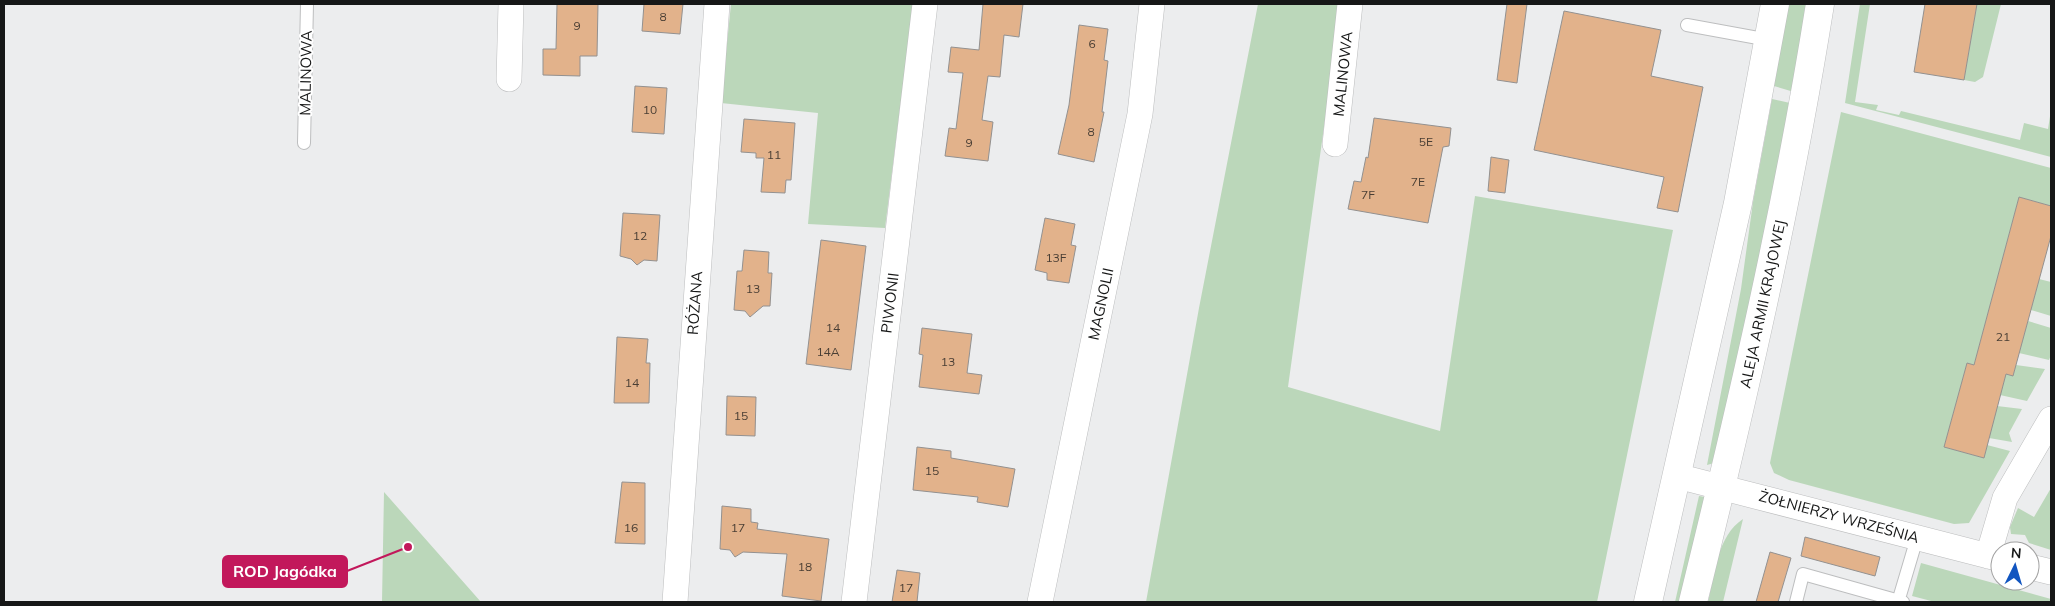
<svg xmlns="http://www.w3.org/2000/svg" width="2055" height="606" font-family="Mulish,sans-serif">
<rect width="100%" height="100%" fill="#ecedee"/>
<!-- green -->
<path fill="#bbd7ba" d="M 731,4 L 913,4 L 885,228 L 808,224 L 818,113 L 721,103 Z
M 1258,4 L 1341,4 L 1288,387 L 1440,431 L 1475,196 L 1673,230 L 1597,602 L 1146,602 L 1199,308 Z
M 1787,4 L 1808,4 L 1794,92 L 1774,86 Z
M 1860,4 L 1870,4 L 1855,102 L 1878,105 L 1876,110 L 1899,115 L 1901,111 L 2020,140 L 2024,123 L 2048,129 L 2051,110 L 2051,157 L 1845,103 Z
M 1977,4 L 2001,4 L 1983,77 L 1975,82 L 1964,80 Z
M 1772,99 L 1790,103 L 1766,242 L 1714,463 L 1707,465 L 1741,289 L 1753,202 Z
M 1841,112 L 2051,168 L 2051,206 L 2019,197 L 1974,365 L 1967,363 L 1944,447 L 1984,458 L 1987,445 L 2010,451 L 1969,523 L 1954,524 L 1789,480 L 1774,473 L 1770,463 Z
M 2039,279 L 2051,282 L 2051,316 L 2031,310 Z
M 2028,321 L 2051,328 L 2051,355 L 2049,360 L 2019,353 Z
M 2016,365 L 2045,369 L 2027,401 L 2000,395 L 2006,374 L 2013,376 Z
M 1997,406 L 2022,409 L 2009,433 L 2012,442 L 1989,438 Z
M 2051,488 L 2051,550 L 2029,543 L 2025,535 L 2011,534 L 2010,527 L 2018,508 L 2034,517 Z
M 384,492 L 481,602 L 382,602 Z
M 1699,496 L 1705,497 L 1679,602 L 1675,602 Z
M 1743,519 L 1723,602 L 1708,602 C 1715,574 1717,536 1743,519 Z
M 1921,563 L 2051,599 L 2051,602 L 1935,602 L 1912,596 Z"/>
<!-- building -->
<path fill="#e2b28b" stroke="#939190" d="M 557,4 L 598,4 L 597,56 L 580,56 L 580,76 L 543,75 L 543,49 L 556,49 Z
M 644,4 L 683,4 L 680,34 L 642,31 Z
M 983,4 L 1023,4 L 1019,37 L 1004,35 L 1000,77 L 988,76 L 982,120 L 993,122 L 988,161 L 945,156 L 949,128 L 956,129 L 963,73 L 948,72 L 951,47 L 979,50 Z
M 1507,4 L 1527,4 L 1517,83 L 1497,80 Z
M 1925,4 L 1977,4 L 1964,80 L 1914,72 Z
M 1564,11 L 1661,30 L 1651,76 L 1703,87 L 1678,212 L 1657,208 L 1664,177 L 1534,150 Z
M 1079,25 L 1108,29 L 1104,60 L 1108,61 L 1102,112 L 1104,112 L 1094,162 L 1058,154 L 1069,105 Z
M 635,86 L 667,88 L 664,134 L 632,132 Z
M 1374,118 L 1451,128 L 1449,146 L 1443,147 L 1428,223 L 1348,209 L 1354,181 L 1361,182 L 1366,157 L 1368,158 Z
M 744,119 L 795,123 L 791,180 L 786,180 L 785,193 L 761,192 L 764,158 L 756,158 L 756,153 L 741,152 Z
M 1491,157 L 1509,160 L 1505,193 L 1488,191 Z
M 2019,197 L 2051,206 L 2051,236 L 2013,376 L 2006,374 L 1984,458 L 1944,447 L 1967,363 L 1974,365 Z
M 623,213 L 660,215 L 657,261 L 644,260 L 637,265 L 631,259 L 620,256 Z
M 1045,218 L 1075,224 L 1071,245 L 1076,246 L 1069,283 L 1047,280 L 1047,273 L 1035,270 Z
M 821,240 L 866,246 L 851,370 L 806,364 Z
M 744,250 L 769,252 L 768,273 L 772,273 L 770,306 L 763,306 L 750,317 L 745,311 L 734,310 L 737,271 L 742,271 Z
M 922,328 L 972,334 L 967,373 L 982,375 L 979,394 L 919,387 L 923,355 L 919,354 Z
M 617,337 L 648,339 L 646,363 L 650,363 L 649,403 L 614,403 Z
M 727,396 L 756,397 L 755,436 L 726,435 Z
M 917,447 L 951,451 L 951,458 L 1015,469 L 1008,507 L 977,502 L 978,497 L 913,490 Z
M 622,482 L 645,483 L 645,544 L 615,543 Z
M 722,506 L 751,509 L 751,522 L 758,523 L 757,529 L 829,539 L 821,601 L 782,596 L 787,554 L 743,552 L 735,557 L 730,550 L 720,549 Z
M 1805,537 L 1880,557 L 1875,576 L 1801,556 Z
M 1770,552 L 1791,558 L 1778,602 L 1756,602 Z
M 897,570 L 920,573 L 917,602 L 892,602 Z"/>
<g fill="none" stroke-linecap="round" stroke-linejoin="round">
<!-- service casing -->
<g stroke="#bdbebf" stroke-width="14">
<path id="service" d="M 1687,25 L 1769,40
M 304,143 L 307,4
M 1796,602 L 1803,574 L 1903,602
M 1898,602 L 1917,538"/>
</g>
<!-- minor casing -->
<g stroke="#bdbebf" stroke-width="26">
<path id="minor" d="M 509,79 L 511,4
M 1335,144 L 1350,4
M 1677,476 L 2000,559
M 1988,556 L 2005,498 L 2051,419
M 2030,567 L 2051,572
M 675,602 L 717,4
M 854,602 L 925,4
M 1040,602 L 1140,114 L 1152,4"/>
</g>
<!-- tertiary casing -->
<g stroke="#bdbebf" stroke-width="29">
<path id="tertiary" d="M 1648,602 L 1738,203 L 1775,4
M 1693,602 C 1742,404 1788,206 1820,4"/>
</g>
<!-- service -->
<use href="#service" stroke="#fff" stroke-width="12"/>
<!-- minor -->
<use href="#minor" stroke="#fff" stroke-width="25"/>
<!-- tertiary -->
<use href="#tertiary" stroke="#fff" stroke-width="28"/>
</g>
<g text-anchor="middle" stroke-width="4" stroke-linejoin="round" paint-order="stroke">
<!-- number labels -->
<g font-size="12" fill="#493e34">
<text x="663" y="21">8</text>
<text x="577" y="30">9</text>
<text x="1092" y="48">6</text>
<text x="650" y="114">10</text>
<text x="1091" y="136">8</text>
<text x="1426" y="146">5E</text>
<text x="969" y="147">9</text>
<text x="774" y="159">11</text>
<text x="1418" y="186">7E</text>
<text x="1368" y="199">7F</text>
<text x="640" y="240">12</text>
<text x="1056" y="262">13F</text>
<text x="753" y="293">13</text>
<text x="833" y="332">14</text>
<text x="2003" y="341">21</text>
<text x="828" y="356">14A</text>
<text x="948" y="366">13</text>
<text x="632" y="387">14</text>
<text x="741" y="420">15</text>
<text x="932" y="475">15</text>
<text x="631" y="532">16</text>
<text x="738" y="532">17</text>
<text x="805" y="571">18</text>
<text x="906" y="592">17</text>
</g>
<!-- street labels -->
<g font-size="15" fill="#161717" stroke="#fff">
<text transform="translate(306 73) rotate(-89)" y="5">MALINOWA</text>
<text transform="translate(1343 74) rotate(-84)" y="5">MALINOWA</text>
<text transform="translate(695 303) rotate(-86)" y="5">RÓŻANA</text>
<text transform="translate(890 303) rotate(-83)" y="5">PIWONII</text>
<text transform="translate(1101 304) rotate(-78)" y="5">MAGNOLII</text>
<text transform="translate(1763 304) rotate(-78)" y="5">ALEJA ARMII KRAJOWEJ</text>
<text transform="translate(1839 517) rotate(15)" y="5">ŻOŁNIERZY WRZEŚNIA</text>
</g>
</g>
<!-- callouts -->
<path fill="none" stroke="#c2185b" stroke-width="2" d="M408 547L347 571"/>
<circle fill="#c2185b" stroke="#fff" stroke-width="2" cx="408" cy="547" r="5"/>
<rect fill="#c2185b" stroke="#c2185b" stroke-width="2" x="223" y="556" width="124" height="31" rx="5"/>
<g font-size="16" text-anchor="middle" font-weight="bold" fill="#fff">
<text x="285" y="577">ROD Jagódka</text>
</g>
<!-- border -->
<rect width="2055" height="606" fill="none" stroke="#161717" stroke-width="10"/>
<!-- north arrow -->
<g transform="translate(2015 566) rotate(5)"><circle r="24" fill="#ffffff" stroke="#a2a2a2"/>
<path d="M0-4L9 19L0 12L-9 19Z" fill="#1155c0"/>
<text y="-8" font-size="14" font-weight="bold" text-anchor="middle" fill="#161717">N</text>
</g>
</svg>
